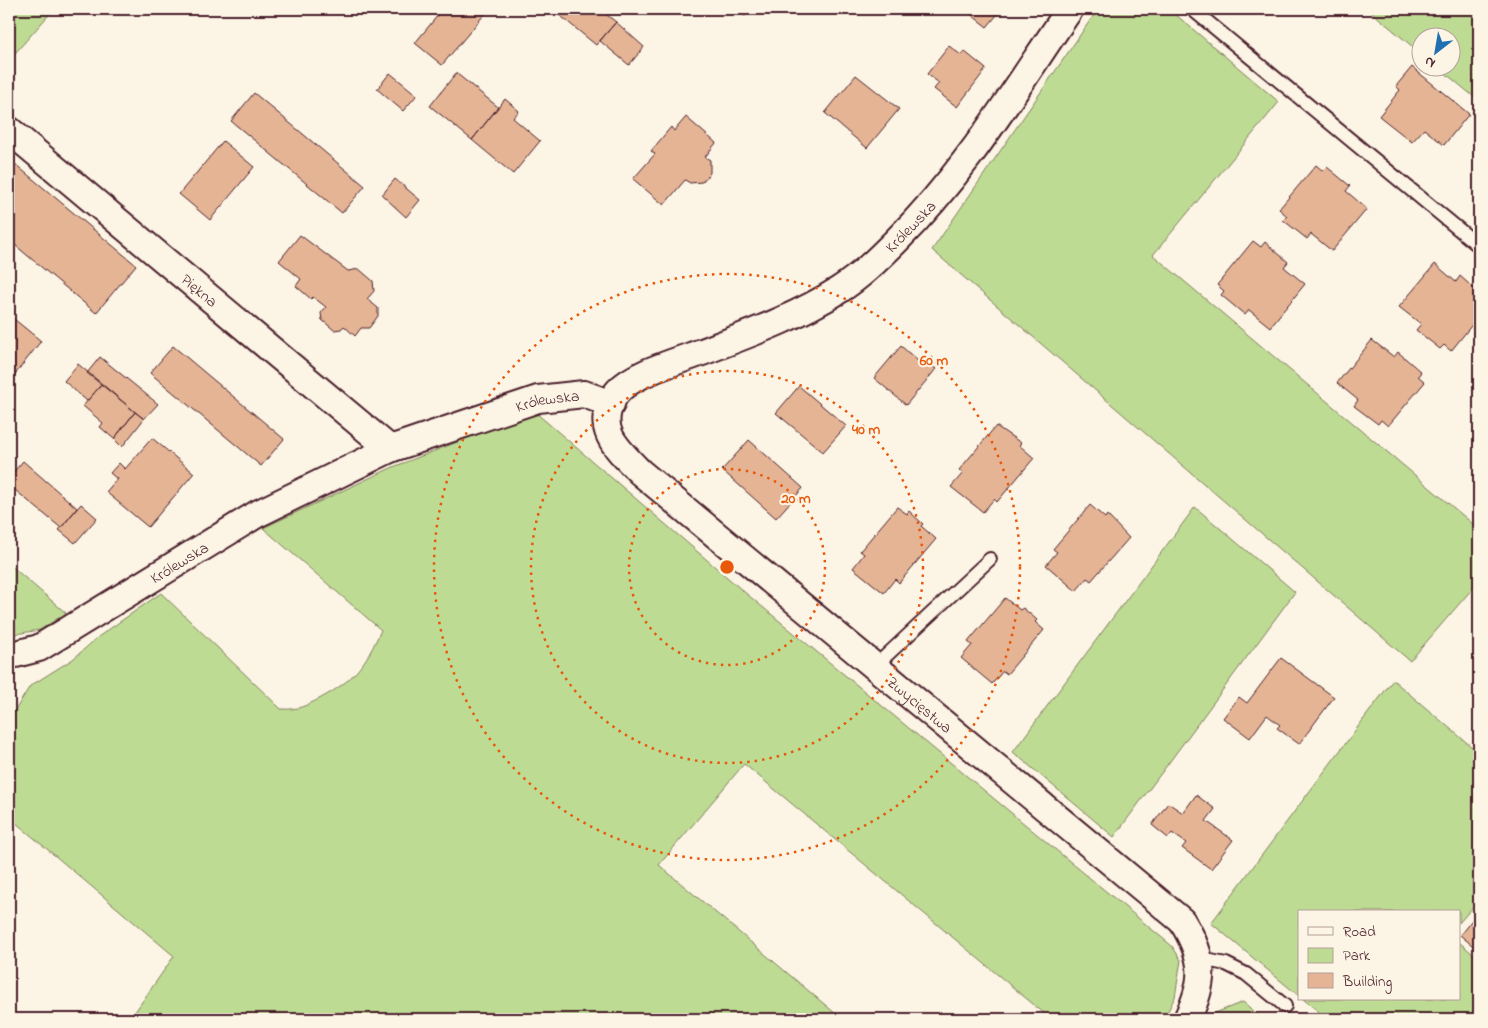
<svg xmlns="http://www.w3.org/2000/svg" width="1488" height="1028" font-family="'Indie Flower',sans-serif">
<rect width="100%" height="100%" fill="#fcf5e5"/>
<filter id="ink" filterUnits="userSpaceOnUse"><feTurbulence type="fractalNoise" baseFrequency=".02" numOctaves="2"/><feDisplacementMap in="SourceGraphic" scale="10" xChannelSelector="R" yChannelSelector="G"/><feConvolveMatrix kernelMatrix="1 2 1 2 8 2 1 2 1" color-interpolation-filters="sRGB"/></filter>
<g filter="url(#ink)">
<!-- green -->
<path fill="#bddb93" stroke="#847d5f" d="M 9,9 L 54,9 L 9,60 Z
M 1098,9 L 1169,9 L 1279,102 L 1153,255 L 1479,529 L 1479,581 L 1410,661 L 932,250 Z
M 1368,9 L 1479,9 L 1479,101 L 1439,68 L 1450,68 L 1450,38 L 1420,38 L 1420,53 Z
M 535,412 L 742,590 L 1172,946 L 1181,960 L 1175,997 L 1164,1019 L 1051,1019 L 744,764 L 659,865 L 842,1019 L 130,1019 L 174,956 L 9,817 L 9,720 L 30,686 L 73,659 L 98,637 L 161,593 L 281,709 C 299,710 305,706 321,698 C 354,680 366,664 381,630 L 263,528 L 393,467 Z
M 1195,507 L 1295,592 L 1114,837 L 1013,752 Z
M 9,564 L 66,613 L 40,630 L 9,635 Z
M 1393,680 L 1479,753 L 1479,900 L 1459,923 L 1459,912 L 1299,912 L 1299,996 L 1211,923 Z
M 1459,942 L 1479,959 L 1479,1019 L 1328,1019 L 1303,999 L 1459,999 Z
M 1243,1002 L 1263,1019 L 1208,1019 L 1210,1015 Z"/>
<!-- building -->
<path fill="#e4b495" stroke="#4a1f2b" d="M 443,9 L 489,9 L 442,65 L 415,43 Z
M 552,9 L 599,9 L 616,22 L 596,45 Z
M 735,9 L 751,9 L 745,16 Z
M 964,9 L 1002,9 L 987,27 Z
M 616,22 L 644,47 L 629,65 L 600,41 Z
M 949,46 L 961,55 L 964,51 L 986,69 L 957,107 L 934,89 L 939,83 L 927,74 Z
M 1412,67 L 1469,114 L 1444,145 L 1424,129 L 1412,142 L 1379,116 L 1400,90 L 1396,86 Z
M 390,73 L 417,95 L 403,111 L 377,89 Z
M 456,73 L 498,107 L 472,140 L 430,106 Z
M 856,75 L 899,109 L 867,148 L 825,113 Z
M 254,93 L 365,186 L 342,213 L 231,121 Z
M 505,99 L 519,111 L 513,118 L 540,141 L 513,174 L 472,140 Z
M 686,117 L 716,143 L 705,157 L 710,160 L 710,173 L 702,182 L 690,183 L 685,180 L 664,205 L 633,179 L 655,154 L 651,151 L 671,127 L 674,131 Z
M 223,141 L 254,167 L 210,220 L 179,194 Z
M 9,159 L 136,265 L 96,313 L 9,240 Z
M 1316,165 L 1323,171 L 1327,167 L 1350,186 L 1346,191 L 1367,209 L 1332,251 L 1311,234 L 1307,239 L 1283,220 L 1287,216 L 1279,209 Z
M 395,179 L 420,200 L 406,217 L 382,195 Z
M 300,235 L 348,271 L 359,269 L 373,281 L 374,291 L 367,299 L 378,308 L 378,316 L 369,328 L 361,328 L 355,336 L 344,326 L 341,329 L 334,330 L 322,320 L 321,313 L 326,307 L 313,297 L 311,299 L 296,286 L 301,279 L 279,261 Z
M 1253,241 L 1261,247 L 1265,242 L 1288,262 L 1284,267 L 1305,284 L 1270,327 L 1249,310 L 1245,315 L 1221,295 L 1224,291 L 1217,285 Z
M 1435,264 L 1456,282 L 1460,276 L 1479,293 L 1479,316 L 1451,351 L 1444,345 L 1440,349 L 1416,330 L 1421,324 L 1399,307 Z
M 9,315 L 41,341 L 9,382 Z
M 1372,340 L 1394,357 L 1398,352 L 1421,372 L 1418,376 L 1425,382 L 1388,426 L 1381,420 L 1378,424 L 1354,406 L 1358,400 L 1337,383 Z
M 173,346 L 284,439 L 261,466 L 150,373 Z
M 901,346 L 918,361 L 921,357 L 936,369 L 906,405 L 874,378 Z
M 100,357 L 158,404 L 144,419 L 87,373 Z
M 78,364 L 102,384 L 87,401 L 64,381 Z
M 102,384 L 135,412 L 114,439 L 100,427 L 103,423 L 83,406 Z
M 799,386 L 846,426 L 823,452 L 776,413 Z
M 135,412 L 144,419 L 122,447 L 114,439 Z
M 996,426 L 1021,443 L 1019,445 L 1034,458 L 997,502 L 994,499 L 983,512 L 951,487 L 963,473 L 959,470 Z
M 152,438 L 194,473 L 148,527 L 106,492 L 117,479 L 110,473 L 119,463 L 125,469 Z
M 749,440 L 803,488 L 776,518 L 722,470 Z
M 23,461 L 77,508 L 61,528 L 9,485 L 9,477 Z
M 81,504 L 97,518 L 75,543 L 59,530 Z
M 1090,505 L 1105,518 L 1107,515 L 1129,538 L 1091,581 L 1087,578 L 1076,591 L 1046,565 L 1057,552 L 1053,549 Z
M 897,507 L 907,514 L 909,511 L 923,524 L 921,526 L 936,539 L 899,583 L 895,579 L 884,593 L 853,568 L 864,554 L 860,551 Z
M 1005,598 L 1020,610 L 1023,608 L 1037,620 L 1035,622 L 1044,630 L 1007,674 L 1003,671 L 992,684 L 961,658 L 972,645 L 968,642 Z
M 1281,658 L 1334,697 L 1299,744 L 1277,728 L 1280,725 L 1267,715 L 1250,738 L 1223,718 L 1239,697 L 1247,703 Z
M 1196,795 L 1215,809 L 1206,821 L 1233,840 L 1211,869 L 1182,848 L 1186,843 L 1172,833 L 1168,838 L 1152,825 L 1168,803 L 1183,813 Z
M 1479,911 L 1479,951 L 1460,935 Z"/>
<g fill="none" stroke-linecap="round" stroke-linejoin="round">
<!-- service casing -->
<g stroke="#4a1f2b" stroke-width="16">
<path id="service" d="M 1192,9 L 1479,246
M 874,667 L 990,559
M 1201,959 L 1226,964 L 1246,974 L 1285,1006"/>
</g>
<!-- minor casing -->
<g stroke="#4a1f2b" stroke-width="30">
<g id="minor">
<path id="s1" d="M 1070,9 C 1015,89 966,172 896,241 C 878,259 861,276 839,290 C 797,317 749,334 702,352 C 679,361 629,374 615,395 C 593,428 617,449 640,472 L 1182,921 C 1205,958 1206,980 1187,1019"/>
<path id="s2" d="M 9,130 L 390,449"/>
<path id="s3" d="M 9,654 L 16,654 L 39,648 L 257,514 L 390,449 L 538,399 L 584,394 L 611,404"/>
</g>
</g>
<!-- service -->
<use href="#service" stroke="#fcf5e5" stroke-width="12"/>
<!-- minor -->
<use href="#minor" stroke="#fcf5e5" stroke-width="26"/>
</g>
</g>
<!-- distance rings -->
<g fill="none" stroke="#e8590c" stroke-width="2.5" stroke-dasharray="2.5 5">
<circle cx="727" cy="567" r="98"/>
<circle cx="727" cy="567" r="196"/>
<circle cx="727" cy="567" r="293"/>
</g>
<g text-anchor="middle" stroke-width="4" stroke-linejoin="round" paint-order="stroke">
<!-- street labels -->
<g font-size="16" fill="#4a1f2b" stroke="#fcf5e5">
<text transform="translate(910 226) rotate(-46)" y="6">Królewska</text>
<text dy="6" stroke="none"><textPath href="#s2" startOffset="249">Piękna</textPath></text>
<text dy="6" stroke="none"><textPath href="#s3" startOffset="600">Królewska</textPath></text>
<text dy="6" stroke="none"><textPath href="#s3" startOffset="195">Królewska</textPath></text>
<text dy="6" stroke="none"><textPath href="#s1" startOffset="1069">Zwycięstwa</textPath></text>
</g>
</g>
<circle cx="727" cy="567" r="8" fill="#e8590c" stroke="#fcf5e5" stroke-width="2.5"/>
<g font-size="15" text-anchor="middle" font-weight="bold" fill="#e8590c" stroke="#fcf5e5" stroke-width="4" stroke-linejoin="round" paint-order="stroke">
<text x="934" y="365">60 m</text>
<text x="866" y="434">40 m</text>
<text x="796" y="503">20 m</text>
</g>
<!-- margin -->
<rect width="1488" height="1028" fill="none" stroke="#fcf5e5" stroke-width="30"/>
<rect x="15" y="15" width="1458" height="998" fill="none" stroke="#4a1f2b" stroke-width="2" filter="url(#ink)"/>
<!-- legend -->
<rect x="1298" y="910" width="162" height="90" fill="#fcf5e5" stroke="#b59f9b"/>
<rect x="1308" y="927" width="25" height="8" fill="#fcf5e5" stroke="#b59f9b"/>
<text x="1343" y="936" font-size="15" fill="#4a1f2b">Road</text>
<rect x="1308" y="948" width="25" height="15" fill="#bddb93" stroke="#b59f9b"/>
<text x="1343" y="960" font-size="15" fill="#4a1f2b">Park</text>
<rect x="1308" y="973" width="25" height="15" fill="#e4b495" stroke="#b59f9b"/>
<text x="1343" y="986" font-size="15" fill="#4a1f2b">Building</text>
<!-- north arrow -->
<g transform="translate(1436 52) rotate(211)"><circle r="24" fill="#fcf5e5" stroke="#b59f9b"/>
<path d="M0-4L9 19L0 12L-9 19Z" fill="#1f6fb2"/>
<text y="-8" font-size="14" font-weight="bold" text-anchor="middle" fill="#4a1f2b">N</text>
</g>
</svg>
